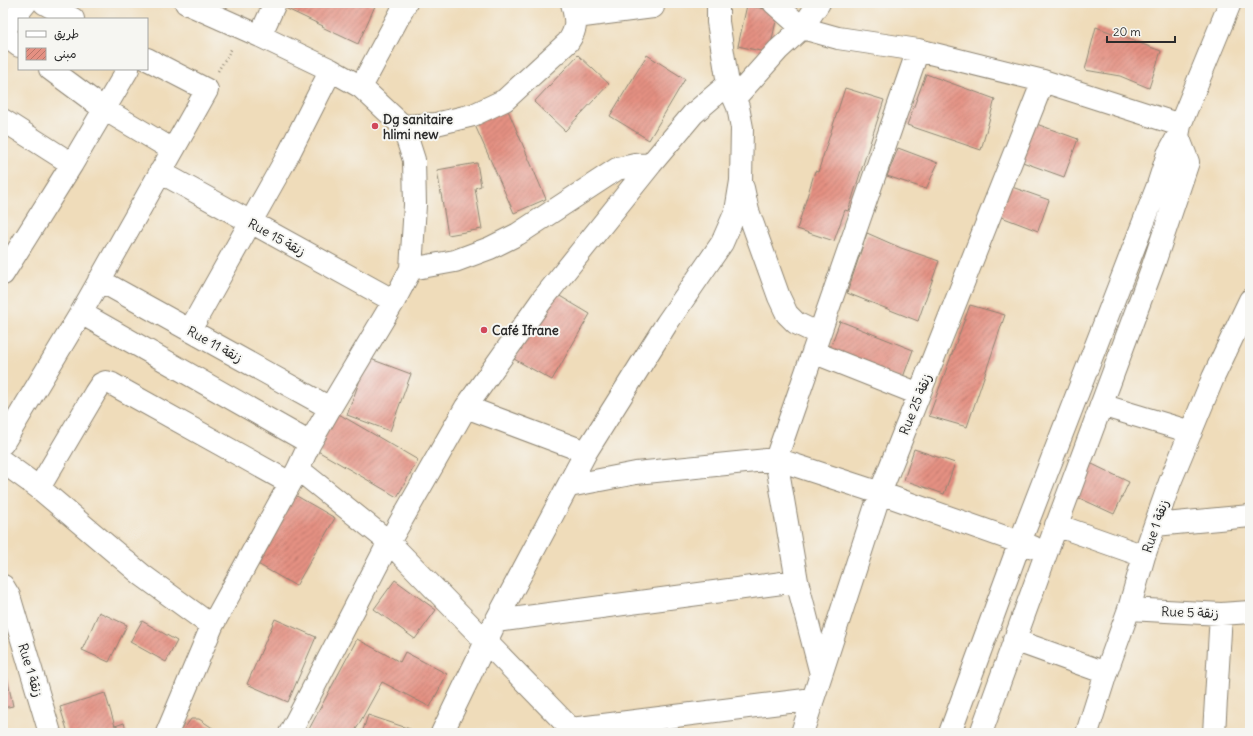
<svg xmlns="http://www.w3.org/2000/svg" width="1253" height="736" font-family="Delius,'Playpen Sans Arabic',sans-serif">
<defs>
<pattern id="building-hatch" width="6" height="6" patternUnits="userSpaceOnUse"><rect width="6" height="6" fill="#e49082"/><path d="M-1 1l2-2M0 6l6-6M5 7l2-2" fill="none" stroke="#b9766b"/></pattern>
</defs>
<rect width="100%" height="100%" fill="#f6f6f2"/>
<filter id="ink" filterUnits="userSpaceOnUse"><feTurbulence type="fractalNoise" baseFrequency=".025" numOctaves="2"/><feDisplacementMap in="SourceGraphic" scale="8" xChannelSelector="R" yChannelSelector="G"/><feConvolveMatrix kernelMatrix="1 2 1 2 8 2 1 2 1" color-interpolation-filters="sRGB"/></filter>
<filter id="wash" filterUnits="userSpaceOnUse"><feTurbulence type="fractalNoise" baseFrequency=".012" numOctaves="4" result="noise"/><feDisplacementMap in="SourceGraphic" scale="16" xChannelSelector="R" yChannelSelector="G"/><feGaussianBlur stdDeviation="0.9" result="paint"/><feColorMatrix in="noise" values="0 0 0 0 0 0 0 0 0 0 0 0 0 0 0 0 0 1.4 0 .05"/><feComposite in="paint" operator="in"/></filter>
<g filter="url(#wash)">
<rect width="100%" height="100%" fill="#efdcba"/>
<g id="blocks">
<!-- building -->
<path fill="url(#building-hatch)" d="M 288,3 L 368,3 L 375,6 L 358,44 L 322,27 L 323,26 L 285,8 Z
M 747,5 L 778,12 L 769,53 L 738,46 Z
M 1096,27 L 1161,51 L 1149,88 L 1120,76 L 1085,70 Z
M 578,55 L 609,84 L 565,131 L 534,102 Z
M 647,55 L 685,79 L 649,140 L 610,116 Z
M 926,74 L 995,99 L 981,150 L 907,125 Z
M 845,88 L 884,100 L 848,211 L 845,210 L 834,241 L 797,229 L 815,171 L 818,172 Z
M 507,108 L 546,199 L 514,213 L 474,123 Z
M 1031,122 L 1078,139 L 1064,177 L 1017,160 Z
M 898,148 L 938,163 L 926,189 L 887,176 Z
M 477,163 L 481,186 L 475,188 L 482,229 L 448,235 L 437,170 Z
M 1009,186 L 1049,200 L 1038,231 L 999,216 Z
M 867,233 L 901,248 L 939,261 L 918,321 L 847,293 Z
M 553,292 L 590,314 L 552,380 L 514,359 Z
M 970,305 L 1005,315 L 967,427 L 929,416 Z
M 840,321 L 913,350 L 902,380 L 829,351 Z
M 368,358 L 411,374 L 390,431 L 347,415 Z
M 337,413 L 418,460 L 397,497 L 316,450 Z
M 914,449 L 955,463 L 944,494 L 904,480 Z
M 1090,463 L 1129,482 L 1114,514 L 1075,496 Z
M 295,495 L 335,518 L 296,586 L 256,563 Z
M 395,580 L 436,610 L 415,639 L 374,609 Z
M 99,612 L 127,625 L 109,662 L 82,650 Z
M 275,619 L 316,637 L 288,702 L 247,684 Z
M 142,621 L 177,641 L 166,662 L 130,642 Z
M 357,639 L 400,662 L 405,652 L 447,674 L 430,707 L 382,682 L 354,733 L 307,733 Z
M 3,659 L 13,706 L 3,708 Z
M 105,693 L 115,726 L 124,723 L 127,733 L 68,733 L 60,707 Z
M 368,715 L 416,731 L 416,733 L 362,733 Z
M 191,719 L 199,719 L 220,733 L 181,733 Z"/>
</g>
</g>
<g filter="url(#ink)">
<use href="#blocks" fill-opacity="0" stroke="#8d8472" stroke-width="1"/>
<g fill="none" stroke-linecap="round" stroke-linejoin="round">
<!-- minor casing -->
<g stroke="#8d8472" stroke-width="24">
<path id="minor" d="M 44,3 L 73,19
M 774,3 L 802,28 L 838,38 L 918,50 L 1043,81 L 1180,125
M 576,17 L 653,7
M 3,31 L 26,3
M 3,34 L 19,46
M 260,36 L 275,3
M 50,69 L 104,109 L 173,150
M 361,87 L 406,3
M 735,98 L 778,50 L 802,28 L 819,3
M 3,120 L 72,164
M 403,126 L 436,124 L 473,115 L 505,100 L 568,42 C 578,28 576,19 572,3
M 160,172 L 394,301
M 743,188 L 748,211 L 779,297 L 787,314 L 796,323 L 819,334
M 411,269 L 455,261 L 490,248 L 518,234 L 617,169 L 635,165 L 651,164
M 3,274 L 72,164 L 128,69
M 99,280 L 330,408
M 81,313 L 310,443
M 190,330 L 286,159 L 331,70
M 813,352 L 919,394
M 1101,405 L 1191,432
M 466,407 L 586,452
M 3,443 L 81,313 L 207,90 L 147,59
M 3,462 L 39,488 L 142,575 L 212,626
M 298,469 L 389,542 L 575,733
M 569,486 L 636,473 L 776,459 L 880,493 L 1033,547
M 39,488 L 95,393 L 101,384 L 106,382 L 112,384 L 290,483
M 1056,525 L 1144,556
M 1155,525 L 1250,516
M 3,586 L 9,596 L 50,733
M 1129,609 L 1221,614 L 1250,612
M 496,621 L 797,581
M 1014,640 L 1106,673
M 821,674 L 797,581 L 776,459 L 918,50
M 571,729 L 813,699
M 167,733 L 212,626 L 298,469 L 310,443 L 330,408 L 394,301 L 411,269 L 415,205 L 414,160 L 403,126 L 361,87 L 331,70 L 260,36 L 186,3
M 290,733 L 389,542 L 466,407 L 542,300 L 651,164 L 693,114 L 728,84
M 442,733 L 496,621 L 586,452 L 667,323 L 722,243 L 736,211 L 741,181 L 742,128 L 738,107 L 728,84 L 718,22 L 718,3
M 802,733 L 880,493 L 1043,81
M 950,733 L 1020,542 L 1158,185 L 1168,154 L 1178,136 L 1180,125 L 1230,3
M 981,733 L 1047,551 L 1153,266 L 1188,162 L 1178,136
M 1087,733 L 1106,673 L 1129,609 L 1144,556 L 1170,482 L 1213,378 L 1250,300
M 1214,733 L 1221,614"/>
</g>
<!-- path -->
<path stroke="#8d8472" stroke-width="2.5" stroke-dasharray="1 3" stroke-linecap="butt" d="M 218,71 L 232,48"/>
<!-- minor -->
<use href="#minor" stroke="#fff" stroke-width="22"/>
</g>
</g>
<!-- markers -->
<g fill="#d1495b" stroke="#f6f6f2" stroke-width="1.5">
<circle cx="375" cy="126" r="4"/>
<circle cx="484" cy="330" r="4"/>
</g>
<g text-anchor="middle" stroke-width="4" stroke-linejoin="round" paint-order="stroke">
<!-- poi labels -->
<g font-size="13" font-weight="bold" fill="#2b2b2b" stroke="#f6f6f2" text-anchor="start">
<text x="383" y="124">Dg sanitaire<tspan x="383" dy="15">hlimi new</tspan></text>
<text x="492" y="335">Café Ifrane</text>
</g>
<!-- street labels -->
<g font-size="13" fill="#2b2b2b" stroke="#f6f6f2">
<text transform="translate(277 237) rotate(29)" y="5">Rue 15 زنقة</text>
<text transform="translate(215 344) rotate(29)" y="5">Rue 11 زنقة</text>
<text transform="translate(915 404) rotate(-68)" y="5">Rue 25 زنقة</text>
<text transform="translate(1155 526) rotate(-71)" y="5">Rue 1 زنقة</text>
<text transform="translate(1190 612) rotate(2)" y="5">Rue 5 زنقة</text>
<text transform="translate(31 670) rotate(73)" y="5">Rue 1 زنقة</text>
</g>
</g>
<!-- margin -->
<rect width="1253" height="736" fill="none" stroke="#f6f6f2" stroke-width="16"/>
<!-- legend -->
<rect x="18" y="18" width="130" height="52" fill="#f6f6f2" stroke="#a5a5a2"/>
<rect x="26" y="31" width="20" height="6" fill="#ffffff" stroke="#a5a5a2"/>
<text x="54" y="38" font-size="12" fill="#2b2b2b">طريق</text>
<rect x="26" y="48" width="20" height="12" fill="url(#building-hatch)" stroke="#a5a5a2"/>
<text x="54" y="58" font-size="12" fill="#2b2b2b">مبنى</text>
<!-- scale -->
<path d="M1107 36v6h68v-6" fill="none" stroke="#2b2b2b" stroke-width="2"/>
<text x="1113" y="36" font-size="12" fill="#2b2b2b" stroke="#f6f6f2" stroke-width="3" paint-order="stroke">20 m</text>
</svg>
